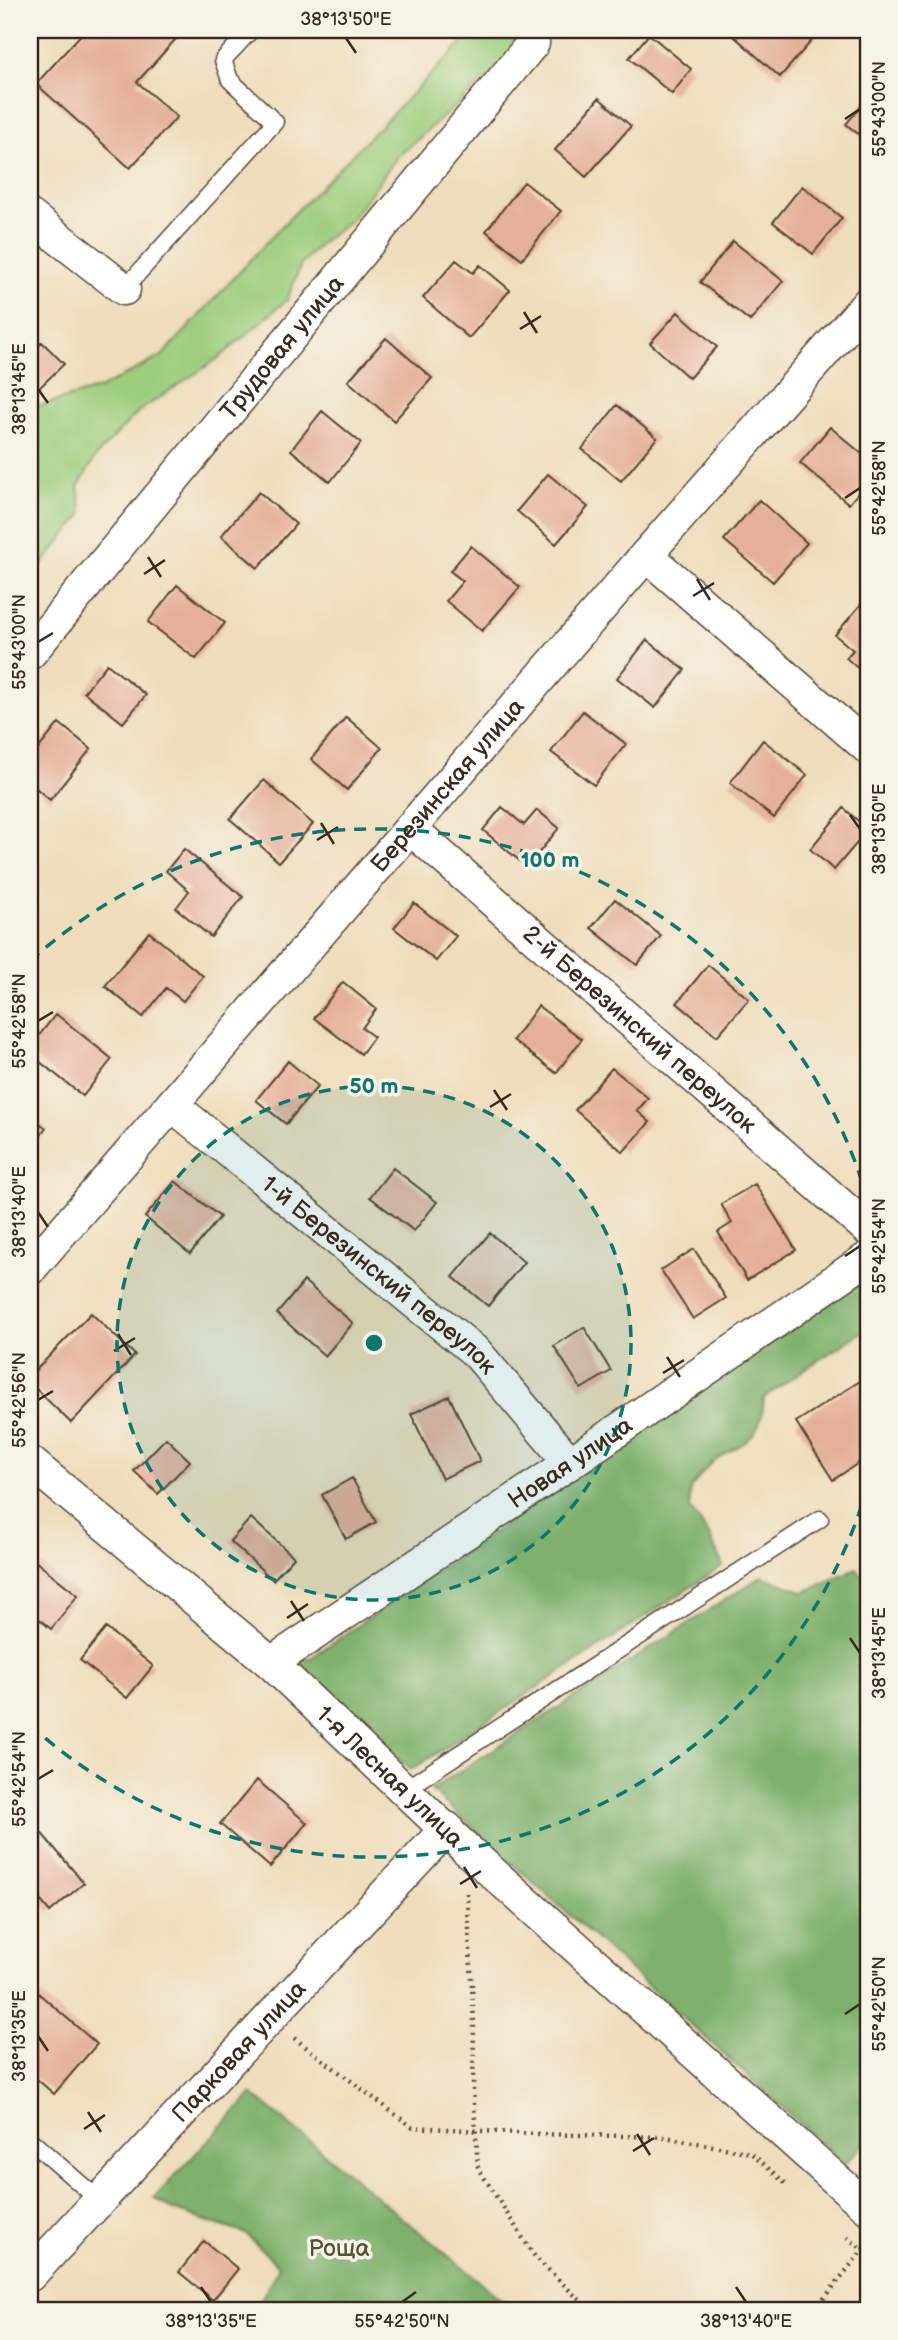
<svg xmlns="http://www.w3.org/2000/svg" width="898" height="2340" font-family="'Balsamiq Sans',sans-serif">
<rect width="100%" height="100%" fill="#f7f3e8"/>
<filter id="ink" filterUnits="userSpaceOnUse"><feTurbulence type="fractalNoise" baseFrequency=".0143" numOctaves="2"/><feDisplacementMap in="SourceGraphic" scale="14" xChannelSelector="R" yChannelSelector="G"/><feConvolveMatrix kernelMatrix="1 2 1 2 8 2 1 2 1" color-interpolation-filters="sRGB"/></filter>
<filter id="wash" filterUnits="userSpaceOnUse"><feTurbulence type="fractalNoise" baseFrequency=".00686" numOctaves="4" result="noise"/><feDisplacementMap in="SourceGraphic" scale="28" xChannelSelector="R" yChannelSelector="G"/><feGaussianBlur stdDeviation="1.57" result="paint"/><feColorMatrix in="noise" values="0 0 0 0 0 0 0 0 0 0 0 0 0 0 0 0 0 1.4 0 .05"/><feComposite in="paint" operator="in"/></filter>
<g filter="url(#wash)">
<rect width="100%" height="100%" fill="#efddbb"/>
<!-- green -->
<path fill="#9dce7d" stroke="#6c7c4e" stroke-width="2" d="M 475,30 L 543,30 L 397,157 L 351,220 L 321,243 L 301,264 L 287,300 L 220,357 L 138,412 L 96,456 L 78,487 L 82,515 L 30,579 L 30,403 L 39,406 L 101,388 L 162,356 L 278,230 Z"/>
<!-- forest -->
<path fill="#7eb16c" stroke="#5c6e45" stroke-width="2" d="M 860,1284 L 868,1284 L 868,1328 L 799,1373 L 764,1398 C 761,1445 742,1440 712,1463 C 704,1470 697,1480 690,1489 L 690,1508 L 709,1535 L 723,1566 L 411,1770 L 297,1667 L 847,1290 Z
M 857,1568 L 868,1585 L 868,2139 L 845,2164 L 431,1790 L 762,1576 L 804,1592 Z
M 252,2094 L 514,2310 L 255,2310 L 279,2267 L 246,2234 L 173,2210 L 154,2198 Z"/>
<g id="blocks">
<!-- building -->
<path fill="#e5b099" d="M 85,30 L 184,30 L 137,82 L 177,117 L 130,168 L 36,84 Z
M 727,30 L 768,30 L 774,35 L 778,30 L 821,30 L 780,77 Z
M 649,34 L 691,69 L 672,94 L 629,58 Z
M 599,98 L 631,126 L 586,177 L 555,150 Z
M 868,98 L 868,142 L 846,124 Z
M 524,182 L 561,211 L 522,259 L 486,231 Z
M 802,186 L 842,218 L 813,254 L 773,222 Z
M 733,241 L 783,281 L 750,321 L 700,282 Z
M 456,260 L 473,273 L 480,265 L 510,290 L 469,338 L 423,298 Z
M 678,312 L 717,347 L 689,378 L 650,343 Z
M 386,338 L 432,378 L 394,421 L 348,381 Z
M 42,342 L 64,364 L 39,388 L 30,379 L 30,355 Z
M 617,405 L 657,438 L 621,481 L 582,449 Z
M 322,411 L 361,443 L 330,482 L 291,450 Z
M 830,427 L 868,459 L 868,481 L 849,504 L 800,463 Z
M 548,474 L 588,507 L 556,544 L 517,511 Z
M 259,492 L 296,524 L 258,568 L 221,536 Z
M 759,500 L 807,543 L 773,582 L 724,540 Z
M 471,546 L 520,587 L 482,631 L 446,601 L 463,581 L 450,571 Z
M 177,585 L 225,623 L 196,659 L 148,622 Z
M 868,596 L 868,677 L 846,658 L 853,650 L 835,635 Z
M 647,640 L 685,670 L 655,708 L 617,678 Z
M 107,664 L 146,695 L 123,723 L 84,692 Z
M 583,711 L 626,744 L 594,785 L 551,752 Z
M 346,717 L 382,748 L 347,790 L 311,759 Z
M 59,723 L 91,749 L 50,800 L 30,783 L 30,759 Z
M 763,740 L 807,775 L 774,818 L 730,783 Z
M 264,780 L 313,824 L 279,862 L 230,819 Z
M 502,807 L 524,825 L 537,810 L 559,828 L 527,867 L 483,830 Z
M 844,808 L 868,830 L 834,870 L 810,849 Z
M 184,849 L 243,897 L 211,937 L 176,908 L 189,891 L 166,871 Z
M 615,899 L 661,936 L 637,965 L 591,928 Z
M 414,903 L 456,936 L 436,961 L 394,928 Z
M 149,932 L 203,976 L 183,1001 L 166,988 L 143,1017 L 105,986 Z
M 708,965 L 749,999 L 717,1036 L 677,1003 Z
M 343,982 L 376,1009 L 362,1028 L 374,1037 L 361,1054 L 314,1018 Z
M 538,1006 L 582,1039 L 556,1073 L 513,1040 Z
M 56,1014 L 112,1059 L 83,1096 L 30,1054 L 30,1047 Z
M 288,1061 L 318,1086 L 286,1124 L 256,1100 Z
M 612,1068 L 648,1098 L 637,1111 L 650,1122 L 623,1152 L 575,1110 Z
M 30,1116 L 46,1128 L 30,1149 Z
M 393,1168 L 437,1202 L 414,1231 L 370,1197 Z
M 175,1181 L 220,1217 L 190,1254 L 145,1217 Z
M 755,1184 L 796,1250 L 747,1280 L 718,1232 L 732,1223 L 721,1204 Z
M 490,1233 L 524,1262 L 488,1306 L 453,1277 Z
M 694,1249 L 726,1298 L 693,1319 L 661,1270 Z
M 304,1281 L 353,1323 L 325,1356 L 277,1314 Z
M 91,1313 L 135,1355 L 71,1423 L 30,1383 L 30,1376 Z
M 584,1327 L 611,1371 L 581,1389 L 554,1346 Z
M 868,1376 L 868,1476 L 860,1462 L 833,1480 L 796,1422 Z
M 449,1396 L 480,1461 L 442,1479 L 411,1414 Z
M 166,1438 L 190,1461 L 158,1494 L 134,1471 Z
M 352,1478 L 376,1522 L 346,1539 L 322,1495 Z
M 251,1518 L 294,1557 L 273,1580 L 230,1541 Z
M 31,1558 L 78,1595 L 51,1629 L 30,1611 Z
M 106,1628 L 153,1666 L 127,1698 L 80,1660 Z
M 257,1780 L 307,1823 L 270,1867 L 220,1824 Z
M 38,1829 L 84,1883 L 50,1912 L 30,1888 L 30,1836 Z
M 30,1986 L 97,2044 L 54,2094 L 30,2073 Z
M 204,2241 L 238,2269 L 213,2300 L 179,2272 Z"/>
</g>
</g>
<g filter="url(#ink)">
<use href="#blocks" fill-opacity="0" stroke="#564536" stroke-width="2"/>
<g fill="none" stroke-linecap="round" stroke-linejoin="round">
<!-- service casing -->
<g stroke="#564536" stroke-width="19">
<path id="service" d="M 124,289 L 275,122 L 230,80 L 223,60 L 251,30
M 405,1789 L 820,1519
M 30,2140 L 99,2200"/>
</g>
<!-- minor casing -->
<g stroke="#564536" stroke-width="35">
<g id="minor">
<path d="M 30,216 L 124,289"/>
<path d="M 646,555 L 868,748"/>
<path id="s1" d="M 30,653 L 533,43"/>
<path id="s2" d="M 411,829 L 868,1229"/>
<path id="s3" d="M 172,1105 L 477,1353 L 570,1463"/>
<path id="s4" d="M 30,1269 L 646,555 L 868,303"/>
<path id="s5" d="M 30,1462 L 271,1663 L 465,1848 L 868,2208"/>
<path id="s6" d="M 271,1663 L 570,1463 L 868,1258"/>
<path id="s7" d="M 30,2275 L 447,1828"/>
</g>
</g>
<!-- path -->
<path stroke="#564536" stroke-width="4.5" stroke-dasharray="2 5" stroke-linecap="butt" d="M 467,1893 L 474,2024 L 473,2088 L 478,2168 L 535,2257 L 590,2310
M 294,2038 L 412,2127 L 535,2134 L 665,2137 L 751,2153 L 785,2183
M 847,2237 L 863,2250
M 815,2310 L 868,2243"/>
<!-- service -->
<use href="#service" stroke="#fff" stroke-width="16"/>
<!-- minor -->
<use href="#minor" stroke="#fff" stroke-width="32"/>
</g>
</g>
<!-- ticks -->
<path fill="none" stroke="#3b2a1e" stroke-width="2.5" d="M 346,38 L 356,53M 845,119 L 860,109M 524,312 L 537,333M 520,329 L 541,316M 38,389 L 48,403M 845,498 L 860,488M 148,557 L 161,577M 144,574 L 165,560M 697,579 L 710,600M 693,596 L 714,583M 38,642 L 53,633M 850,815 L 860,829M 321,823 L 334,844M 317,840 L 338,827M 38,1021 L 53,1012M 494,1090 L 507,1110M 490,1107 L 511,1094M 38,1212 L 48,1227M 845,1256 L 860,1246M 118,1334 L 131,1355M 114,1351 L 135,1338M 667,1357 L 680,1377M 663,1373 L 684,1360M 38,1400 L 53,1391M 291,1601 L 304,1621M 287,1618 L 308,1604M 850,1638 L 860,1653M 38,1779 L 53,1770M 464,1867 L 477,1888M 460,1884 L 481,1871M 845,2014 L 860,2004M 38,2036 L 48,2051M 88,2112 L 101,2132M 84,2129 L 105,2115M 637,2134 L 650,2155M 633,2151 L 654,2138M 201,2287 L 211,2302M 736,2287 L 746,2302M 402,2302 L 416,2292"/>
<!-- distance rings -->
<circle cx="374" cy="1343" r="257" fill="#0f766e" fill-opacity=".12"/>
<g fill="none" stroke="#0f766e" stroke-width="3.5" stroke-dasharray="12 9">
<circle cx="374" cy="1343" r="257"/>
<path d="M868 1485A514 514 0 0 1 30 1725M30 961A514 514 0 0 1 868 1201"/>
</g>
<g text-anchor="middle" stroke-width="7" stroke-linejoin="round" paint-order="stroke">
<!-- street labels -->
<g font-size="24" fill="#3b2a1e" stroke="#f7f3e8">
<text dy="8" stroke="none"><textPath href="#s1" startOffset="396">Трудовая улица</textPath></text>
<text dy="8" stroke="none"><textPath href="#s4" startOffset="639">Березинская улица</textPath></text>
<text dy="8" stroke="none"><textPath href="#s2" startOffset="304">2-й Березинский переулок</textPath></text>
<text dy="8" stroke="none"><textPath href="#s3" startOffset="268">1-й Березинский переулок</textPath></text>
<text dy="8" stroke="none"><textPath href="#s6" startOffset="360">Новая улица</textPath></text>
<text dy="8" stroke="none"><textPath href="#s5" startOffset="478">1-я Лесная улица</textPath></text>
<text dy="8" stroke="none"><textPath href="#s7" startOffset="306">Парковая улица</textPath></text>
</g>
<!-- park labels -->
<g font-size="24" fill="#545336" stroke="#f7f3e8">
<text x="339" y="2256">Роща</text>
</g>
</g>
<circle cx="374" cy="1343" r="10" fill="#0f766e" stroke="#f7f3e8" stroke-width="3.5"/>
<g font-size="21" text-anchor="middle" font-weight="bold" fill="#0f766e" stroke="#f7f3e8" stroke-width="7" stroke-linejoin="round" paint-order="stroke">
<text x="550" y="867">100 m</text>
<text x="374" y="1093">50 m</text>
</g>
<!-- margin -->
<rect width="898" height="2340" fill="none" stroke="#f7f3e8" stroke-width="77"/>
<rect x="38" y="38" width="822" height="2264" fill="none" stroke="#3b2a1e" stroke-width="2.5"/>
<g font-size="18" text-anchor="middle" fill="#3b2a1e">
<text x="346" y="25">38°13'50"E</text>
<text transform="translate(879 109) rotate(-90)" y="6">55°43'00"N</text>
<text transform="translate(19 389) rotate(-90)" y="6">38°13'45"E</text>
<text transform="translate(879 488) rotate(-90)" y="6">55°42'58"N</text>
<text transform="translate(19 642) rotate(-90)" y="6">55°43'00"N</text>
<text transform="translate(879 829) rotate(-90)" y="6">38°13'50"E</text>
<text transform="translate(19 1021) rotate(-90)" y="6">55°42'58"N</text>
<text transform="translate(19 1212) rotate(-90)" y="6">38°13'40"E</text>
<text transform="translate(879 1246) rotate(-90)" y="6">55°42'54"N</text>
<text transform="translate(19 1400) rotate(-90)" y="6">55°42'56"N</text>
<text transform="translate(879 1653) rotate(-90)" y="6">38°13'45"E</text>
<text transform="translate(19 1779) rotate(-90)" y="6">55°42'54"N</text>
<text transform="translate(879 2004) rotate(-90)" y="6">55°42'50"N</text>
<text transform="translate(19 2036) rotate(-90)" y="6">38°13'35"E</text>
<text x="211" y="2327">38°13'35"E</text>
<text x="402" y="2327">55°42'50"N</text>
<text x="746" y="2327">38°13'40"E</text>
</g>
</svg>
